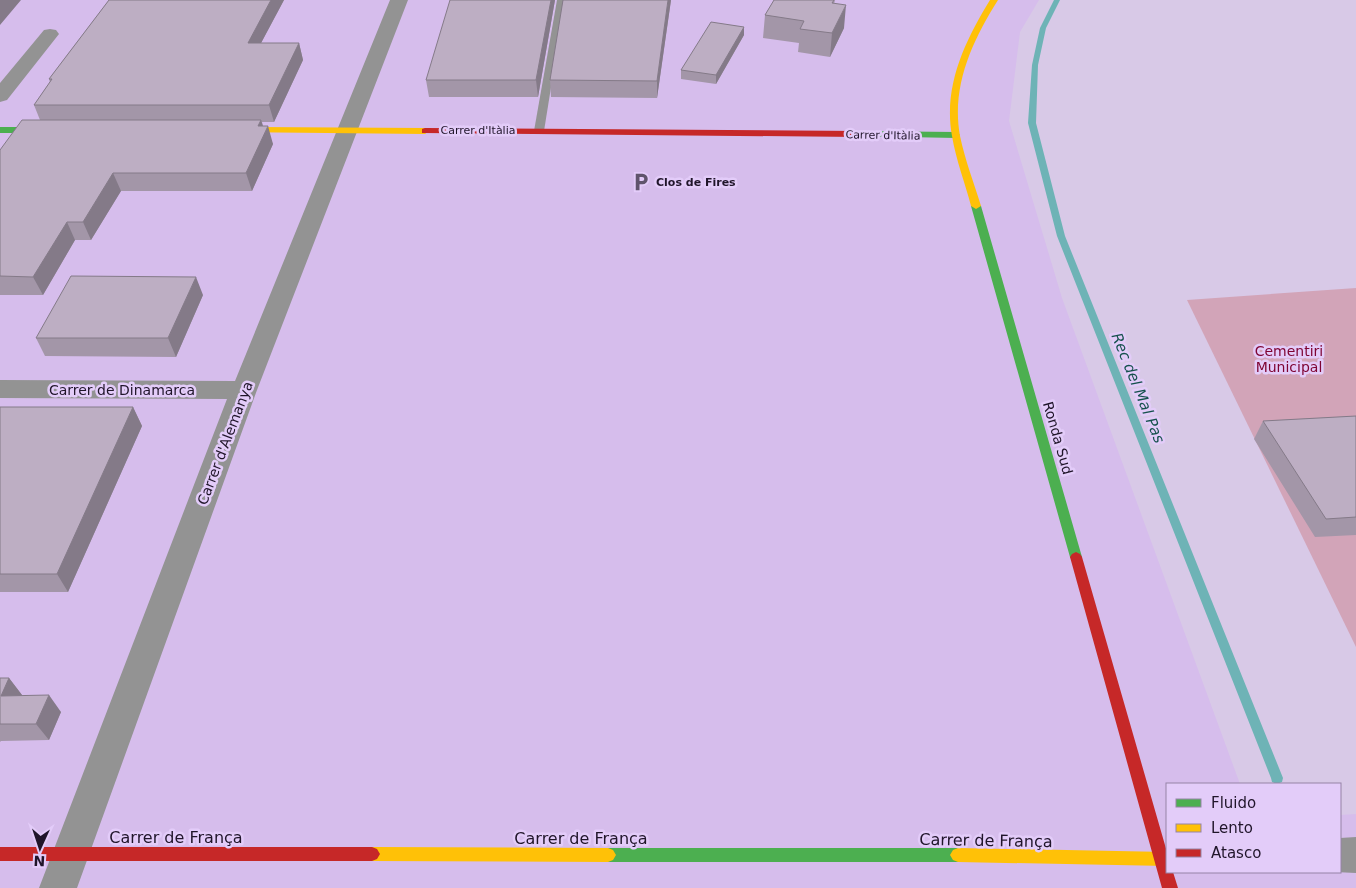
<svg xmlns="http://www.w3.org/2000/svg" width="1356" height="888" font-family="'DejaVu Sans',sans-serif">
<rect width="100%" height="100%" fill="#d8c9e7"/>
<!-- built -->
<path fill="#d6bdec" d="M 0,0 L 1039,0 L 1020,32 L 1009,121 L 1062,298 L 1240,784 L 1167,784 L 1167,872 L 1340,872 L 1340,815 L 1356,814 L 1356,888 L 0,888 Z"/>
<!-- green -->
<path fill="#d2a4b8" d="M 1356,288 L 1356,647 L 1187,300 Z"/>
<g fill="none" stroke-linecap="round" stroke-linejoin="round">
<!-- stream -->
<path fill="#6eb3b6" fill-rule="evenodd" d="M 1054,0 L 1060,0 L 1046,28 L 1038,65 L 1036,123 L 1065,236 L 1283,778 L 1282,782 L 1277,784 L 1272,782 L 1271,778 L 1057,236 L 1028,123 L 1032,65 L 1040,28 Z"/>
<!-- lane -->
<path fill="#939393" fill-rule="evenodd" d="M 557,0 L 565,0 L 544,131 L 539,134 L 534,131 Z"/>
<!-- street -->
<path fill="#939393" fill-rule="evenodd" d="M 390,0 L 408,0 L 257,390 L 77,888 L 39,888 L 227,399 L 0,398 L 0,380 L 235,381 Z
M 50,29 L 56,30 L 59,34 L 7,100 L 0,102 L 0,83 L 44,30 Z
M 1356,837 L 1356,873 L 1335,872 L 1340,872 L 1340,838 Z"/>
<!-- fast -->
<path fill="#4caf50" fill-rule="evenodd" d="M 0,127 L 51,127 L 55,130 L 51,133 L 0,133 Z
M 859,131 L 956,132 L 960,135 L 956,138 L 856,136 L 855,134 Z
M 976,203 L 981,206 L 1082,557 L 1080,560 L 1076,562 L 1072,560 L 1070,557 L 971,206 Z
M 608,848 L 958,848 L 963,850 L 966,855 L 963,860 L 958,862 L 608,862 L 603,860 L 600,855 L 603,850 Z"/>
<!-- slow -->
<path fill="#ffc107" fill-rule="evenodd" d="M 990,0 L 998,0 C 972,41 951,87 960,136 C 965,160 974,183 981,206 L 976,209 L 971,206 C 965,183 956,160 952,136 C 943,86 965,41 990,0 Z
M 231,127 L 425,128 L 429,131 L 425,134 L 228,132 L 227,130 Z
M 372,847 L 608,848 L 613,850 L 616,855 L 613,860 L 608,862 L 372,861 L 367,859 L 364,854 L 367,849 Z
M 958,848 L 1167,852 L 1167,866 L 958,862 L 953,860 L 950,855 L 953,850 Z"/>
<!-- jam -->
<path fill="#c62828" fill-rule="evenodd" d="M 425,128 L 859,131 L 863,134 L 859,137 L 422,133 L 422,129 Z
M 1076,552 L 1080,554 L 1082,557 L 1167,852 L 1167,872 L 1173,872 L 1178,888 L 1162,888 L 1070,557 L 1072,554 Z
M 0,847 L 372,847 L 377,849 L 380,854 L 377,859 L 372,861 L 0,861 Z"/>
</g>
<!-- wall -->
<path fill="#a396a8" d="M 109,0 L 284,0 L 261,43 L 299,43 L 303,60 L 274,122 L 262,122 L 263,126 L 273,144 L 252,191 L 121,191 L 91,240 L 75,240 L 43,295 L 0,295 L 0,150 L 40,120 L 34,105 L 50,82 L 49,79 Z
M 555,0 L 538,97 L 429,97 L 426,80 Z
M 671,0 L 657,98 L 551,97 L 550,80 Z
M 774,0 L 835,0 L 834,4 L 844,28 L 830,57 L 798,52 L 799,43 L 763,38 L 765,15 Z
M 744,27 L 744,35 L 716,84 L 681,79 L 681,70 Z
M 203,295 L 176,357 L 45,356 L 36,338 Z
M 0,407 L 133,407 L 142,426 L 68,592 L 0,592 Z
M 1356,416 L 1356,535 L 1315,537 L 1254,439 L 1263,421 Z
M 0,678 L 9,678 L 22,695 L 21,696 L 61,712 L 49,740 L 1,741 L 0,742 Z"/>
<!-- shaded-wall -->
<path fill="#847a88" d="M 0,0 L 21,0 L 0,25 Z
M 271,0 L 284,0 L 252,60 L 248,43 Z
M 551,0 L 555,0 L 538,97 L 536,80 Z
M 668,0 L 671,0 L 657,98 L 657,81 Z
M 846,5 L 844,28 L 830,57 L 832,33 Z
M 744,27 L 744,35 L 716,84 L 716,75 Z
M 299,43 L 303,60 L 274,122 L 269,105 Z
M 261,120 L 265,133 L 268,126 L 273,144 L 252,191 L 246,173 L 258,126 Z
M 113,173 L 121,191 L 91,240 L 83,222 Z
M 67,222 L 75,240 L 43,295 L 33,277 Z
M 196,277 L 203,295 L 176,357 L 168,338 Z
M 133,407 L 142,426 L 68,592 L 57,574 Z
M 9,678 L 22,695 L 13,713 L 1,696 Z
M 49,695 L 61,712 L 49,740 L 36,724 Z"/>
<!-- building -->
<path fill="#bdaec3" stroke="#847a88" d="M 109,0 L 271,0 L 248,43 L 299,43 L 269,105 L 34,105 L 52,79 L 49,79 Z
M 450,0 L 551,0 L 536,80 L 426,80 Z
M 563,0 L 668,0 L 657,81 L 550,80 Z
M 774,0 L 834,0 L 832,3 L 846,5 L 832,33 L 800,29 L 804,21 L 765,15 Z
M 711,22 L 744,27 L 716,75 L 681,70 Z
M 22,120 L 261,120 L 258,126 L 268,126 L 246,173 L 113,173 L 83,222 L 67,222 L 33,277 L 0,276 L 0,150 Z
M 71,276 L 196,277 L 168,338 L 36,338 Z
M 0,407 L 133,407 L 57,574 L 0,574 Z
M 1356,416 L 1356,517 L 1326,519 L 1263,421 Z
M 0,678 L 9,678 L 1,696 L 49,695 L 36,724 L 0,724 Z"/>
<!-- icons -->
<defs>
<g id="parking-bare" transform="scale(1.5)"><path d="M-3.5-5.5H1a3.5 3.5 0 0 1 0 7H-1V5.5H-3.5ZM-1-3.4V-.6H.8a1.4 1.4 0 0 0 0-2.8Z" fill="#60546c" stroke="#e3ccf9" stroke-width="2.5" paint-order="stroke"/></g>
</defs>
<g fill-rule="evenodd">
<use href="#parking-bare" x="641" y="182"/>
</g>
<g text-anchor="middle" stroke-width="5" stroke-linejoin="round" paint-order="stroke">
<!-- far-street labels -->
<g font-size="11" fill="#20152a" stroke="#e3ccf9">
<text x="478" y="134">Carrer d'Itàlia</text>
<text transform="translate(883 135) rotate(1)" y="4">Carrer d'Itàlia</text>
</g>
<!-- far-poi labels -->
<g font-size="11" font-weight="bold" fill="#20152a" stroke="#e3ccf9" text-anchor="start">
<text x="656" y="186">Clos de Fires</text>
</g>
<!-- park labels -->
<g font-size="14" fill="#7e0332" stroke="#e3ccf9">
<text x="1289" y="356">Cementiri<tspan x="1289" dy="16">Municipal</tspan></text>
</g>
<!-- street labels -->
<g font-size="14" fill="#20152a" stroke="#e3ccf9">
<text x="122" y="395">Carrer de Dinamarca</text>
<text transform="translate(1058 438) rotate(74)" y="5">Ronda Sud</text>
<text transform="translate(225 443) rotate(-69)" y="5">Carrer d'Alemanya</text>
</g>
<!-- water labels -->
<g font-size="15" font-style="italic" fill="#16514d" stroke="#e3ccf9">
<text transform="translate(1138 388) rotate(68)" y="5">Rec del Mal Pas</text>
</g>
<!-- near-street labels -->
<g font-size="16" fill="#20152a" stroke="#e3ccf9">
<text x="176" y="843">Carrer de França</text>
<text x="581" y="844">Carrer de França</text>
<text transform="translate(986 840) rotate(1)" y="6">Carrer de França</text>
</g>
</g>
<!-- legend -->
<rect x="1166" y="783" width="175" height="90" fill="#e3ccf9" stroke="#9583a6"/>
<rect x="1176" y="799" width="25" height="8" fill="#4caf50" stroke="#9583a6"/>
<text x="1211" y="808" font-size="15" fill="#20152a">Fluido</text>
<rect x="1176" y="824" width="25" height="8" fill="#ffc107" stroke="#9583a6"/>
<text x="1211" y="833" font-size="15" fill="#20152a">Lento</text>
<rect x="1176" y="849" width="25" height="8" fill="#c62828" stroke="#9583a6"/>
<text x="1211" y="858" font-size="15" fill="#20152a">Atasco</text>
<!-- north arrow -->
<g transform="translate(40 848) rotate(183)" stroke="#e3ccf9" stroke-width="4" paint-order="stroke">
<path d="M0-4L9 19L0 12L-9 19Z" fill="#20152a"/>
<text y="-8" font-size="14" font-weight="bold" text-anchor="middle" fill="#20152a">N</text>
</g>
</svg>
